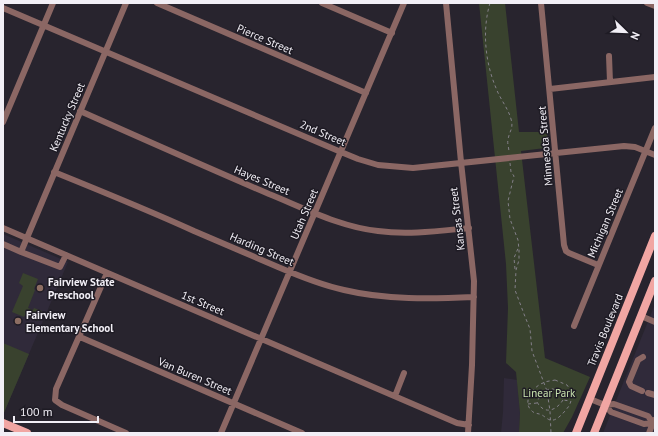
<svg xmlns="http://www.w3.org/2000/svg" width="658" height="436" font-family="'PT Sans',sans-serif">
<rect width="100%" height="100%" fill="#28242e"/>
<!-- built -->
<path fill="#302a3a" d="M 3,234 L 68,262 L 3,415 Z
M 655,304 L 655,433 L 603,433 Z
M 504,378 L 517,380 L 520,413 L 519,433 L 501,433 L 503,412 Z"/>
<!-- green -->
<path fill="#39422e" d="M 479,3 L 505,3 L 519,132 L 547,132 L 548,144 L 545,148 L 521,151 L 545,358 L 590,377 L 572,417 L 563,433 L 519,433 L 520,413 L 516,372 L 506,363 L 508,308 L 506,264 Z
M 23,273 L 38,279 L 34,289 L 35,290 L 28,308 L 33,310 L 34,308 L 42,311 L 38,321 L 25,315 L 24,317 L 12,312 L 23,286 L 19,283 Z
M 3,343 L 29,354 L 3,415 Z"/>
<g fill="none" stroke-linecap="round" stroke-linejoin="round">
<!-- path -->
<path stroke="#848089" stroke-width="1" stroke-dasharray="3 3" stroke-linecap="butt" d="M 490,3 C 482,30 485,62 496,88 C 500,99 508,108 511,119 C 514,129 509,131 508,140 C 507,143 509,148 509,152
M 510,163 L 511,172 L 514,176 L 508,201 L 510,219 L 518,240 L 519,250 L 519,260 L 516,270 L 515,290 L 524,314 L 530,329 L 532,351 L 547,391 L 550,411 L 551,433
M 515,269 L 514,258 L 519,246
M 555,380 L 567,385 C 572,392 573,398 569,406 C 565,411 557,422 550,420 C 547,419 544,416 542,415 C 538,413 534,414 531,410 C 522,401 534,386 543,383 C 546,381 551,381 555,380 Z
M 563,400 C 556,411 544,415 537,402 C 544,387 556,383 563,400 L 570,401
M 528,404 L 537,403"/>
<!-- minor -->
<path stroke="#8b6764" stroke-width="6" d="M 157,3 L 366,93
M 322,3 L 392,33
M 446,3 L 461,162 L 474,281 L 472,365 L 468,433
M 541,3 L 564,245 L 566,251 L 569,253 L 598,265
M 647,3 L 655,6
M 3,8 L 341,152 L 358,159 L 378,165 L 413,168 L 624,146 L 635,147 L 655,155
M 609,56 L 610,82
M 550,89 L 655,77
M 80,111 C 143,139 206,167 269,194 C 304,208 340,227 378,231 C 408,235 438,231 469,228
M 3,122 L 53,3
M 54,172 C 101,191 148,210 194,231 C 222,243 250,255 278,267 C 299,276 321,285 344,290 C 386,300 431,299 474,297
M 3,228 L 457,423 L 469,425
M 3,244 L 21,252 L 126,3
M 21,252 L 60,267 L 66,255
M 107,273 L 56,389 L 55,400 L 62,405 L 126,433
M 641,316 L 655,322
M 574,326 L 655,128
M 80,337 L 302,433
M 642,391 L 631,386 L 629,382 L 638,360 L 643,357
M 648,393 L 655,395
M 395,396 L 404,373
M 590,399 L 605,405 L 614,404 L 648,416 L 653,423
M 605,405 L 611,412 L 644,424 L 653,423
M 221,433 L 404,3
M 649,433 L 654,420"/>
<!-- major -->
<path stroke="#f1a6a3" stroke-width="8" d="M 3,423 L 27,433
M 576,433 L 655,236
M 594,433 L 655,281"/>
</g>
<!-- markers -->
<g fill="#8d6e63" stroke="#1e1b24" stroke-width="1.5">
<circle cx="40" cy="288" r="4"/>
<circle cx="18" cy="321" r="4"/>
</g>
<g text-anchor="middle" stroke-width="3" stroke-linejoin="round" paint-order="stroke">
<!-- street labels -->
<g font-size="11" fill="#f2eff6" stroke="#1e1b24">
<text transform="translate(265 39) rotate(23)" y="4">Pierce Street</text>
<text transform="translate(67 117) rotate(-67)" y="4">Kentucky Street</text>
<text transform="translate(323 133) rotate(23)" y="4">2nd Street</text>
<text transform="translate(545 146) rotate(-95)" y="4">Minnesota Street</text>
<text transform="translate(262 180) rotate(23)" y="4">Hayes Street</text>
<text transform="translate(304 214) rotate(-67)" y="4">Utah Street</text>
<text transform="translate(457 219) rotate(-97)" y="4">Kansas Street</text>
<text transform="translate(605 223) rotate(-67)" y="4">Michigan Street</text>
<text transform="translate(262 249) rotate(23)" y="4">Harding Street</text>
<text transform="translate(203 303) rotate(23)" y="4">1st Street</text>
<text transform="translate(605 330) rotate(-68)" y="4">Travis Boulevard</text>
<text transform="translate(195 376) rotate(23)" y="4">Van Buren Street</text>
</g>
<!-- poi labels -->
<g font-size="11" font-weight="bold" fill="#f2eff6" stroke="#1e1b24" text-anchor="start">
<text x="48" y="286">Fairview State<tspan x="48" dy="13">Preschool</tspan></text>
<text x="26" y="319">Fairview<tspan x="26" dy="13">Elementary School</tspan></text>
</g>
<!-- park labels -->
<g font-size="11" fill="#cbe5b0" stroke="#1e1b24">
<text x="549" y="397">Linear Park</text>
</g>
</g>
<!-- border -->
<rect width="658" height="436" fill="none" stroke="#f2eff6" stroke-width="8"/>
<!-- north arrow -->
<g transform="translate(626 32) rotate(113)" stroke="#1e1b24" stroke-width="3" paint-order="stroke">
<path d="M0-3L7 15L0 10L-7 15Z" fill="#f2eff6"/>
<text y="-6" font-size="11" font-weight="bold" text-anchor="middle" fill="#f2eff6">N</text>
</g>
<!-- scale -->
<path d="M14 416v6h84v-6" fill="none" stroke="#f2eff6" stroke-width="2"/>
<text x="20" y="416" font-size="12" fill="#f2eff6" stroke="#1e1b24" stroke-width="3" paint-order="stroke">100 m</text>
</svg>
